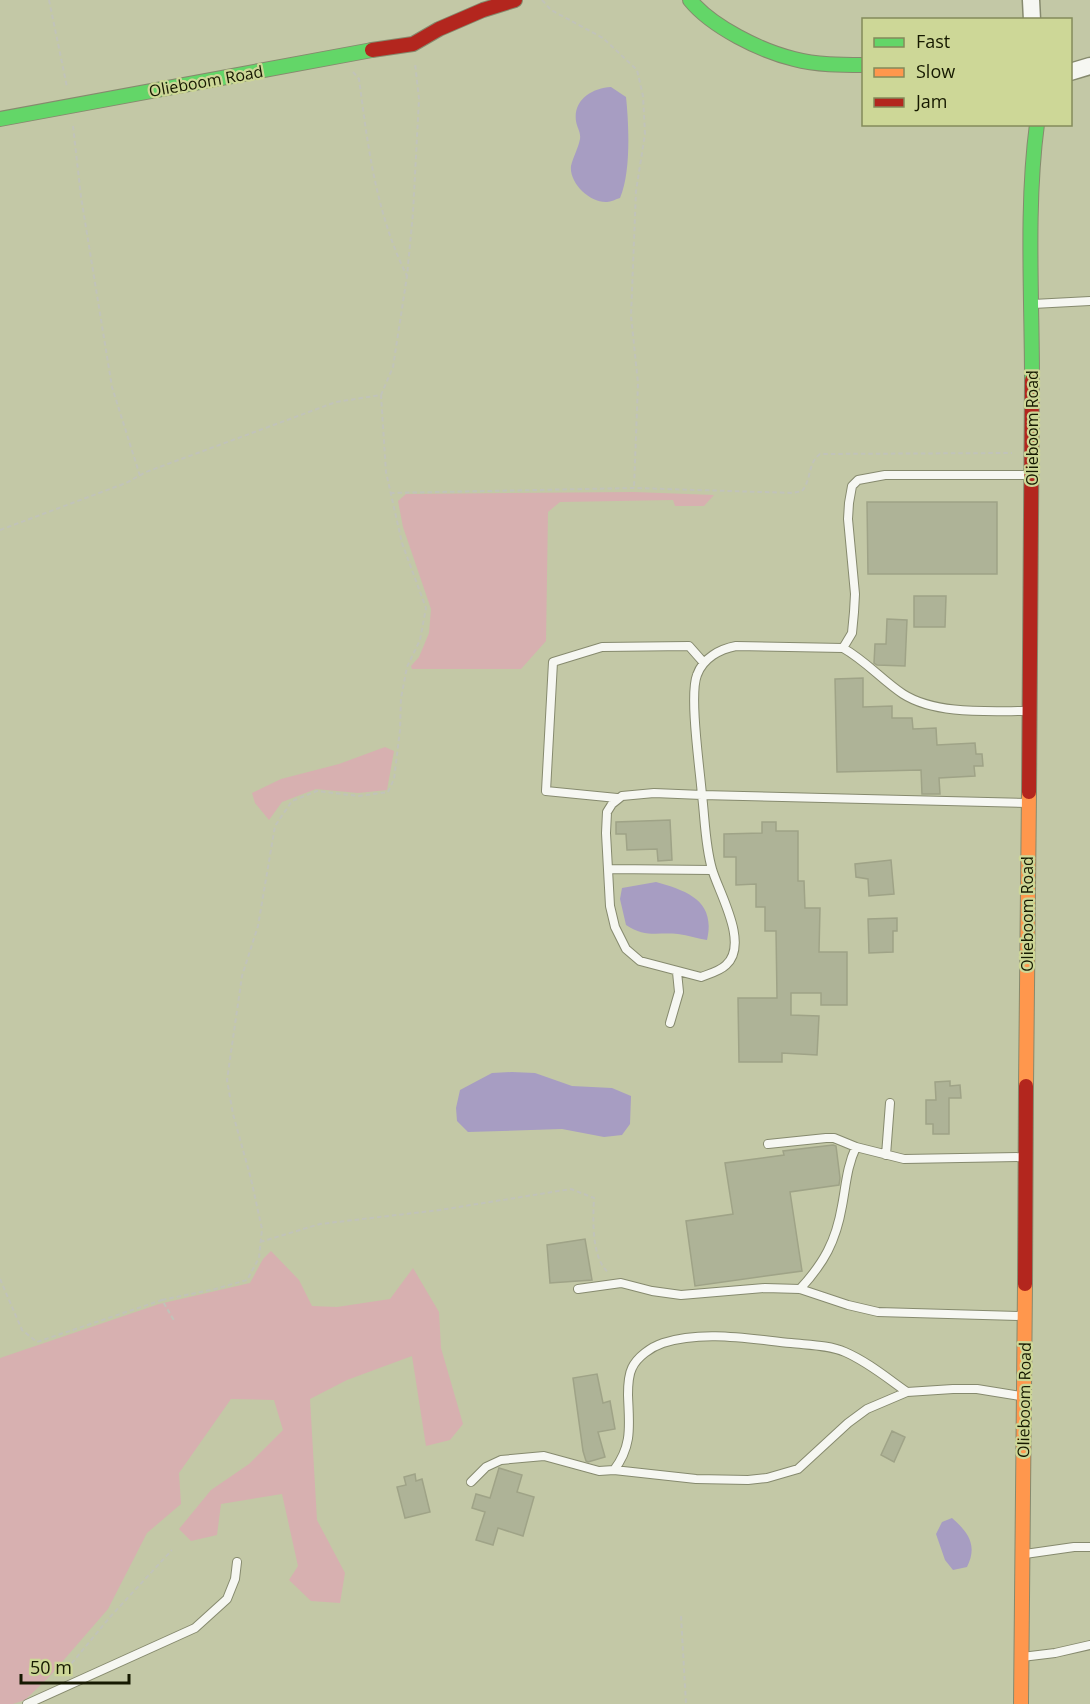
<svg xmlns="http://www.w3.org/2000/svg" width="1090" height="1704" font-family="'Open Sans',sans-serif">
<rect width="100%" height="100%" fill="#c3c8a6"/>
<!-- green -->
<path fill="#d7b0b0" d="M 634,492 L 714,495 L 704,506 L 675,506 L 673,500 L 560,502 L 548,512 L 546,641 L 521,669 L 412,669 L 411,666 L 419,657 L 429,633 L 431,609 L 403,527 L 398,501 L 406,494 Z
M 385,747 L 394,751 L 387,790 L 358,793 L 316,789 L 282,802 L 269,820 L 255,803 L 252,793 L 281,779 L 339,764 Z
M 271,1251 L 299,1280 L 312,1306 L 337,1307 L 390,1299 L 413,1268 L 439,1312 L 441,1348 L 463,1424 L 450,1440 L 426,1446 L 412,1356 L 347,1380 L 310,1399 L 317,1520 L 345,1573 L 340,1603 L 311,1601 L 289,1580 L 298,1566 L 282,1494 L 221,1504 L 217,1535 L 191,1541 L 179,1529 L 211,1490 L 249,1464 L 283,1430 L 274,1400 L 231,1399 L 179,1473 L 181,1504 L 147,1533 L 108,1609 L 49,1677 L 25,1700 L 13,1704 L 0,1704 L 0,1358 L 159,1304 L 250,1283 L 263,1259 Z"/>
<!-- water -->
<path fill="#a79dc2" d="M 611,87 L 626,97 C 629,125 631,173 620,198 C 616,199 611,202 607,202 C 590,203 569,183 571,166 C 573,157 578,149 580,139 C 581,132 577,128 576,121 C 573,100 592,88 611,87 Z
M 656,882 C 688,891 716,901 707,940 C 698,939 688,935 678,934 C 657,932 645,938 626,925 L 620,899 L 622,888 Z
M 512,1072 L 535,1073 L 572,1086 L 612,1088 L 631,1096 L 630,1124 L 622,1135 L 604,1137 L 562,1129 L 468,1132 L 457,1121 L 456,1108 L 460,1090 L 492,1073 Z
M 952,1518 C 968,1532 978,1545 967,1567 L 953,1570 L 945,1560 L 936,1534 L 942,1522 Z"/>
<!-- building -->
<path fill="#aeb397" stroke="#9fa387" stroke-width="1.5" d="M 867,502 L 997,502 L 997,574 L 868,574 Z
M 914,596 L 946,596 L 945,627 L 914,627 Z
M 887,619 L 907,620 L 905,666 L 877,665 L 874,663 L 875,644 L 886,644 Z
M 863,678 L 863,707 L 892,706 L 892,718 L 912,718 L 913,729 L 936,728 L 937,745 L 975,743 L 976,754 L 982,754 L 983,766 L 974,766 L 975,776 L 939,778 L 940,794 L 922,794 L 921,770 L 837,772 L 835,679 Z
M 670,820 L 672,860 L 658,861 L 657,849 L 627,850 L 626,834 L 616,834 L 616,822 Z
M 762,822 L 776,822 L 776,831 L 798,831 L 798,881 L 804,881 L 805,908 L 820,908 L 819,952 L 847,952 L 847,1005 L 821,1005 L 821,993 L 791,993 L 791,1015 L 819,1016 L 817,1055 L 782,1053 L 782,1062 L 739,1062 L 738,998 L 777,998 L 776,931 L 765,931 L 765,907 L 756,907 L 756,884 L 736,885 L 736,857 L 724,857 L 724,834 L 762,833 Z
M 891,860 L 894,894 L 869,896 L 868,879 L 856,877 L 855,864 Z
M 897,918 L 897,931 L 893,931 L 893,952 L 869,953 L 868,919 Z
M 950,1081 L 950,1086 L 960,1085 L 961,1098 L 949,1098 L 949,1134 L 933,1134 L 933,1124 L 926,1124 L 926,1100 L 936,1100 L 935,1082 Z
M 833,1145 L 836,1146 L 840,1178 L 839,1185 L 790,1192 L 802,1271 L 695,1286 L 686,1221 L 733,1214 L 725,1163 L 784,1155 L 783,1151 Z
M 585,1239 L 592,1280 L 550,1283 L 547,1245 Z
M 597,1374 L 603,1403 L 610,1401 L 615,1429 L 598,1432 L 605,1457 L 588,1462 L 586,1461 L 583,1451 L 573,1378 Z
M 892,1431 L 905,1437 L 894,1462 L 881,1455 Z
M 499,1468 L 522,1475 L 517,1492 L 534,1497 L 523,1536 L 498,1528 L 493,1545 L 476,1540 L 485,1512 L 472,1508 L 476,1494 L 490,1498 Z
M 415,1474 L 416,1481 L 422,1479 L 430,1512 L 405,1518 L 397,1487 L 406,1485 L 404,1477 Z"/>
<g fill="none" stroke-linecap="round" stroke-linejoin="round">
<!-- lane casing -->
<g stroke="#868a6e" stroke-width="10">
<path id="lane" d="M 1033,304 L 1090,301
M 843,648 C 866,661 882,680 903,694 C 936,715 989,711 1027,711
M 654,793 L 702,795 C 705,819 705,845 712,869 C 718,891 750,944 726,965 C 720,971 709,974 701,977 L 640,961 L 626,949 L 615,927 L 610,906 L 606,833 L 607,812 L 612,804 L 622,796 Z
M 617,798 L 546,791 L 553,662 L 602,647 L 689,646 L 704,663
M 1028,803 L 702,795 C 700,770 689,695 697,675 C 703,658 720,649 736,646 L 843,648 L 852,633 L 854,612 L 855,594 L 848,519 L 849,503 L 852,486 L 858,480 L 885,475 L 1031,475
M 609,869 L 712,870
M 670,1023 L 679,992 L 677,972
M 768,1144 L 826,1138 L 834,1138 L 856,1147 L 904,1159 L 1025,1157
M 886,1155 L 890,1103
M 578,1289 L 621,1283 L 652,1291 L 681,1295 L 765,1288 L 800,1289 L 848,1305 L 878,1312 L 1022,1316
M 800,1289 C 824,1263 836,1241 842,1206 C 846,1185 847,1166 856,1147
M 614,1470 C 633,1445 629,1425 628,1395 C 628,1387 628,1376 632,1368 C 637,1357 651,1347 663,1343 C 703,1330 750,1339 791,1343 C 809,1345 829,1345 845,1352 C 868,1362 887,1378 907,1392 L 953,1389 L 977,1389 L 1020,1396
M 471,1482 L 486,1467 L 501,1460 L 544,1456 L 599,1471 L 614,1470 L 696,1479 L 748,1480 L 767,1478 L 798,1469 L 848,1423 L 867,1409 L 907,1392
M 1025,1554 L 1074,1547 L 1090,1547
M 1022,1657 L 1055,1653 L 1090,1645
M 27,1704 L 195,1628 L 227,1599 L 235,1579 L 237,1562"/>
</g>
<!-- street casing -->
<g stroke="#868a6e" stroke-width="19">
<path id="street" d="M 1031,0 L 1032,20
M 1070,72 L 1090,66"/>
</g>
<!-- fast casing -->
<g stroke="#868a6e" stroke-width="16">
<path id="fast" d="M 690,0 C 712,27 761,51 794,59 C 817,65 841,65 864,65
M 0,119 L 372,50
M 1032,380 C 1032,297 1026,206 1037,124"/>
</g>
<!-- slow casing -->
<g stroke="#868a6e" stroke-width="16">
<path id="slow" d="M 1026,1086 L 1029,792
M 1021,1704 L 1025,1284"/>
</g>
<!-- jam casing -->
<g stroke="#868a6e" stroke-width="16">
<path id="jam" d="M 372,50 L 413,44 L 439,29 L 483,10 L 515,0
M 1029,792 L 1032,380
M 1025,1284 L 1026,1086"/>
</g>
<!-- path -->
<path stroke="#c1c3b9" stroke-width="2" stroke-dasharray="4.5 3" stroke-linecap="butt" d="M 49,0 L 67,87
M 542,0 L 551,10 L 603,38 L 637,70 L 643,96 L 645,134 L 636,191 L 631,316 L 638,383 L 634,488
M 353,72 L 359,79 C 368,147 376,214 407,276
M 73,126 L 81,197 L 112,387 L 140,476
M 390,493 L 634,488 L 793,493 L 802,491 C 812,479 807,464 820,454 L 1012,453
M 0,530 L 126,483 L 146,472 L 336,402 L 381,395 L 393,367 L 407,276 L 413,213 L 419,99 L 415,63
M 260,1242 L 320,1224 L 440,1210 L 571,1189 L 594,1198 C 593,1219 591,1259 609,1273
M 0,1279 L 22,1330 L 37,1342 L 162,1300 L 175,1322
M 162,1300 L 215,1289 L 247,1280 L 259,1258 L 262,1229 L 251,1179 L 233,1114 L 227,1080 L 242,976 L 258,926 L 275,826 L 292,801 L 317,791 L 359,796 L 388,792 L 394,779 L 400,730 L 401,698 L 407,667 L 420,640 L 426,608 L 402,543 L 386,472 L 381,395
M 681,1616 L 686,1704
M 62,1675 L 110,1617 L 172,1550"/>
<!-- lane -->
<use href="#lane" stroke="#f6f7f2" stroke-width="8"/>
<!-- street -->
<use href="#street" stroke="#f6f7f2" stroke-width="16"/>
<!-- fast -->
<use href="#fast" stroke="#63d668" stroke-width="14"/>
<!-- slow -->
<use href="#slow" stroke="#ff974d" stroke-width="14"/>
<!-- jam -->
<use href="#jam" stroke="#b3261e" stroke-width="14"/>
</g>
<g text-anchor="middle" stroke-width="4.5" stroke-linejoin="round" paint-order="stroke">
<!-- street labels -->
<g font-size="16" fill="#161901" stroke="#cdd797">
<text transform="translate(206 81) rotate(-10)" y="6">Olieboom Road</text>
<text transform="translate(1032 428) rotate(-90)" y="6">Olieboom Road</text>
<text transform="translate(1027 914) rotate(-90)" y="6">Olieboom Road</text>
<text transform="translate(1024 1400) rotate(-89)" y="6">Olieboom Road</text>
</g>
</g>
<!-- legend -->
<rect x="862" y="18" width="210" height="108" fill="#cdd797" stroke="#848b5b" stroke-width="1.5"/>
<rect x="874" y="38" width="30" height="9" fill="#63d668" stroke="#848b5b" stroke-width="1.5"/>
<text x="916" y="48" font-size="18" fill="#161901">Fast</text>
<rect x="874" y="68" width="30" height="9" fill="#ff974d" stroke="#848b5b" stroke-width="1.5"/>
<text x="916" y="78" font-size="18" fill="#161901">Slow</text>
<rect x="874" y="98" width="30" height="9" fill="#b3261e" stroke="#848b5b" stroke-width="1.5"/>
<text x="916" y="108" font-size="18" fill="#161901">Jam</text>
<!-- scale -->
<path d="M21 1674v9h108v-9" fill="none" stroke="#161901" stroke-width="3"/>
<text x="30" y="1674" font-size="18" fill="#161901" stroke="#cdd797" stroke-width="4.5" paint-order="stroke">50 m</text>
</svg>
